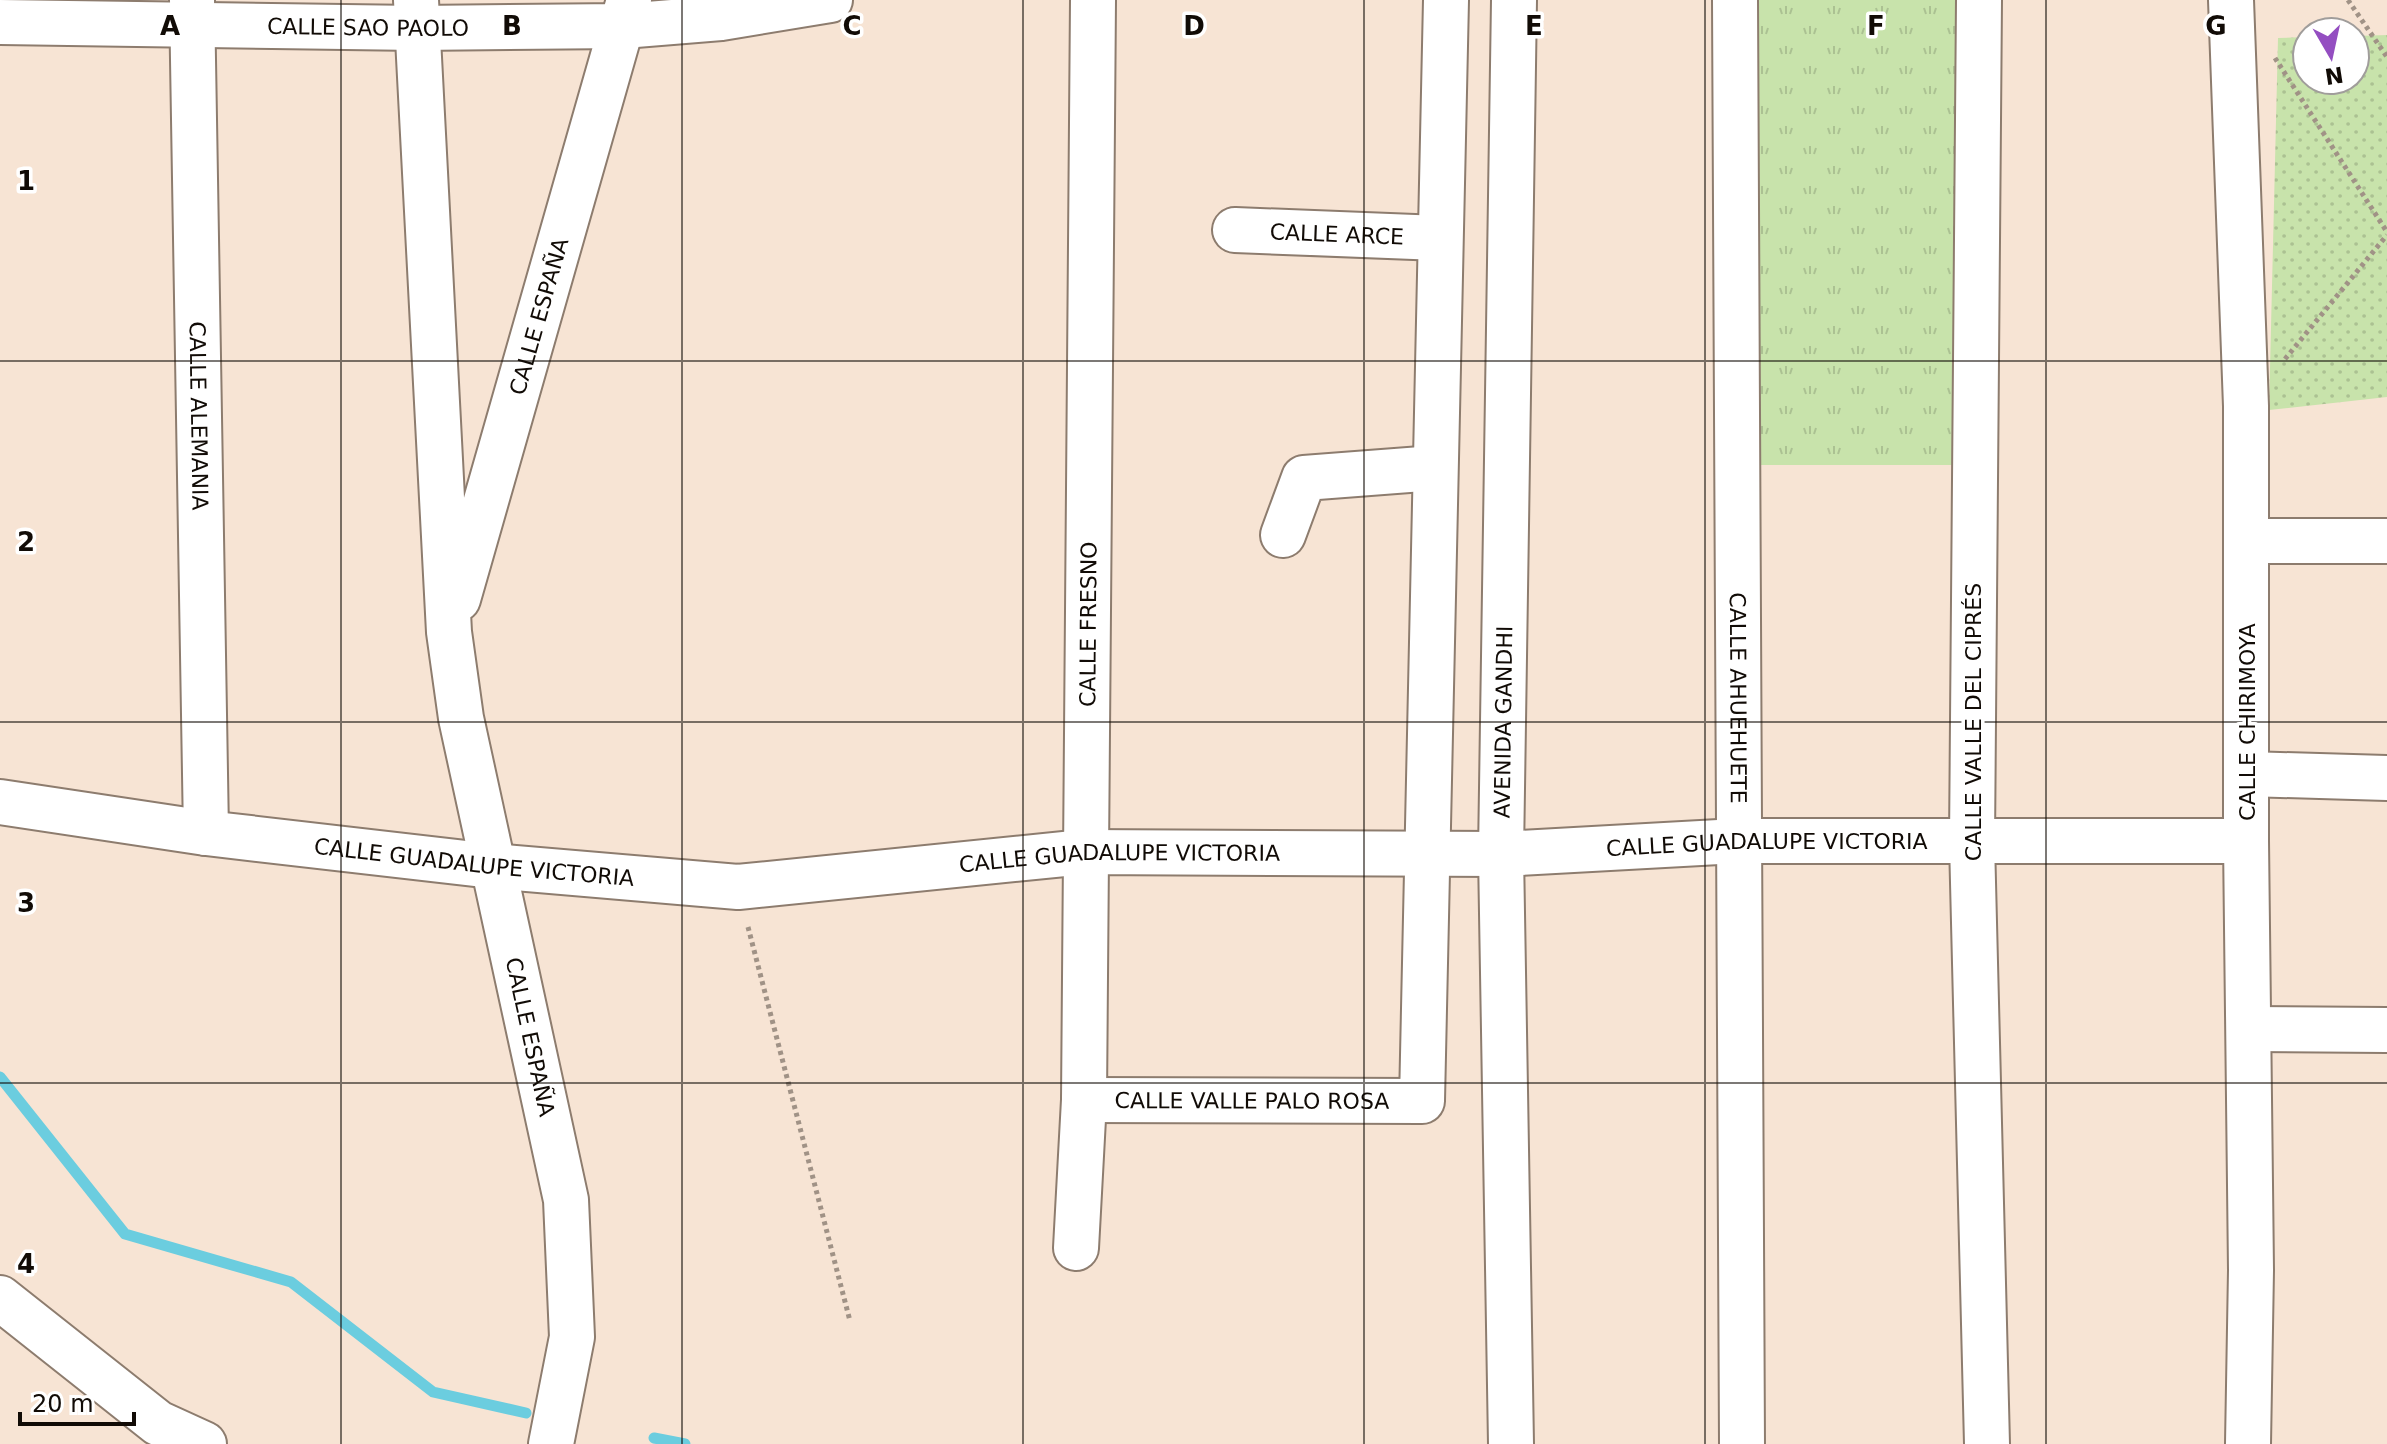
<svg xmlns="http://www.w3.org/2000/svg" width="2387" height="1444" font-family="'DejaVu Sans',sans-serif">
<defs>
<pattern id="grass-tufts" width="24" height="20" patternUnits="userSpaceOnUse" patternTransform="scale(2)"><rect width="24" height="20" fill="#c8e3ab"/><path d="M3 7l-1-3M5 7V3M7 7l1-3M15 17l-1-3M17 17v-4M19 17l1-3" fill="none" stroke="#abc192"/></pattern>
<pattern id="park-dots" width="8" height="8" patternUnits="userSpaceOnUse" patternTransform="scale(2)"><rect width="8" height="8" fill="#c8e3ab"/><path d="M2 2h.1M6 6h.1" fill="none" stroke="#abc192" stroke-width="1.8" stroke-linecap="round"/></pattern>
</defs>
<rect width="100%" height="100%" fill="#f7e4d4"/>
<!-- grass -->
<path fill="url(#grass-tufts)" d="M 1734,0 L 1968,0 L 1976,465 L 1735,465 Z"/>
<!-- park -->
<path fill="url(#park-dots)" d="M 2387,35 L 2387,397 L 2269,410 L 2278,38 L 2307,37 L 2307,80 L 2355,80 L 2355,36 Z"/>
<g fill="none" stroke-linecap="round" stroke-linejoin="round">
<!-- stream -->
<path stroke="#6bcddf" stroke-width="11" d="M 0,1077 L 125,1234 L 291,1282 L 433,1392 L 526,1413
M 654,1438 L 685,1444"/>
<!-- minor casing -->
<g stroke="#8d7c6e" stroke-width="48">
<g id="minor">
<path id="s1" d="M 192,0 L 206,833"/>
<path id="s2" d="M 416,0 L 449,632 L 461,718 L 566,1200 L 572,1337 L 551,1444"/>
<path id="s3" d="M 1735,0 L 1742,1444"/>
<path d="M 1979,0 L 1972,842 L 1987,1444"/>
<path d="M 2231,0 L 2246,406 L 2246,841 L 2251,1270 L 2248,1444"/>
<path id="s4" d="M 0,22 L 417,28 L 623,26 L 721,18 L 830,0"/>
<path id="s5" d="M 1235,230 L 1440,238"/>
<path d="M 1283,535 L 1304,478 L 1435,468"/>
<path d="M 2248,541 L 2387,541"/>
<path id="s6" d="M 458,599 L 629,0"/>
<path d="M 2247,774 L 2387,778"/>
<path id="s7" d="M 0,802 L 206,833 L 492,866 L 738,887 L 1084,852 L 1501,854 L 1737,841 L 2246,841"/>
<path d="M 2249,1029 L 2387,1030"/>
<path id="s8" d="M 1084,1100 L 1422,1101 L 1446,0"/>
<path id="s9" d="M 1076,1248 L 1084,1100 L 1093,0"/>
<path d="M 0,1298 L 158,1423 L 204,1444"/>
<path id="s10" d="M 1511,1444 L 1501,854 L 1514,0"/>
</g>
</g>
<!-- path -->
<path stroke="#a09286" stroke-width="5" stroke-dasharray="4 4" stroke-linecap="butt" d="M 2348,0 L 2387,57
M 2275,58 L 2387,232
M 2285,359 L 2387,235
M 748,927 L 850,1321"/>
<!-- minor -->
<use href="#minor" stroke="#fff" stroke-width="44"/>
</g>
<!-- grid -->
<path fill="none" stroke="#110b06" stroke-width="2" stroke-opacity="0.55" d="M 341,0 L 341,1444M 682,0 L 682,1444M 1023,0 L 1023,1444M 1364,0 L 1364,1444M 1705,0 L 1705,1444M 2046,0 L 2046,1444M 0,361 L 2387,361M 0,722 L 2387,722M 0,1083 L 2387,1083"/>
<g text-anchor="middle" stroke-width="7" stroke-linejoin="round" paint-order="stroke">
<!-- street labels -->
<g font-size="22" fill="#110b06" stroke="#fff">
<text dy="8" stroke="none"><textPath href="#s4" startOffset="368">CALLE SAO PAOLO</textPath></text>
<text dy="8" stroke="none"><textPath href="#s5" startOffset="102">CALLE ARCE</textPath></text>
<text dy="8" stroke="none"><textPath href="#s6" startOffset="294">CALLE ESPAÑA</textPath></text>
<text dy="8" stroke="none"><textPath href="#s1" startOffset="416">CALLE ALEMANIA</textPath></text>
<text dy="8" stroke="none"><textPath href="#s9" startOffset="624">CALLE FRESNO</textPath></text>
<text dy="8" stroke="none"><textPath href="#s3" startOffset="698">CALLE AHUEHUETE</textPath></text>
<text dy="8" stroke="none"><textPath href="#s10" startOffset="722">AVENIDA GANDHI</textPath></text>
<text transform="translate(1973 722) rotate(-90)" y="8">CALLE VALLE DEL CIPRÉS</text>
<text transform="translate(2247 722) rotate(-90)" y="8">CALLE CHIRIMOYA</text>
<text dy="8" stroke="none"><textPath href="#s7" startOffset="1774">CALLE GUADALUPE VICTORIA</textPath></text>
<text dy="8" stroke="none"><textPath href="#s7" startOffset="1126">CALLE GUADALUPE VICTORIA</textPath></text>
<text dy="8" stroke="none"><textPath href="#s7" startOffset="478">CALLE GUADALUPE VICTORIA</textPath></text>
<text dy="8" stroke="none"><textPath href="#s2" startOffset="1046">CALLE ESPAÑA</textPath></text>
<text dy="8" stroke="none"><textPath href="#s8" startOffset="168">CALLE VALLE PALO ROSA</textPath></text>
</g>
</g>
<g font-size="26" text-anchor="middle" font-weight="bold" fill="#110b06" stroke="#fff" stroke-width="7" stroke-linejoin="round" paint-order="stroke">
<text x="170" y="35">A</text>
<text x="512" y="35">B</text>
<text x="852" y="35">C</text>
<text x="1194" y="35">D</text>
<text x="1534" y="35">E</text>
<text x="1876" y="35">F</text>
<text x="2216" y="35">G</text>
<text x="26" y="190">1</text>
<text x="26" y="551">2</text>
<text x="26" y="912">3</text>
<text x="26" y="1273">4</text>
</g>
<!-- north arrow -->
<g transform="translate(2331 56) rotate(171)"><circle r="38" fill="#ffffff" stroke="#a09d9b" stroke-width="2"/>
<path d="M0-6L14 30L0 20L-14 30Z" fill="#944ec1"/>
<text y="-12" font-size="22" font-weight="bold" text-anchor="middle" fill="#110b06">N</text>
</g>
<!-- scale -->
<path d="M20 1412v12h114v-12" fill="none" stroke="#110b06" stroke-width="4"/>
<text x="32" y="1412" font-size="24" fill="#110b06" stroke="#ffffff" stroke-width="6" paint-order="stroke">20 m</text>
</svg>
